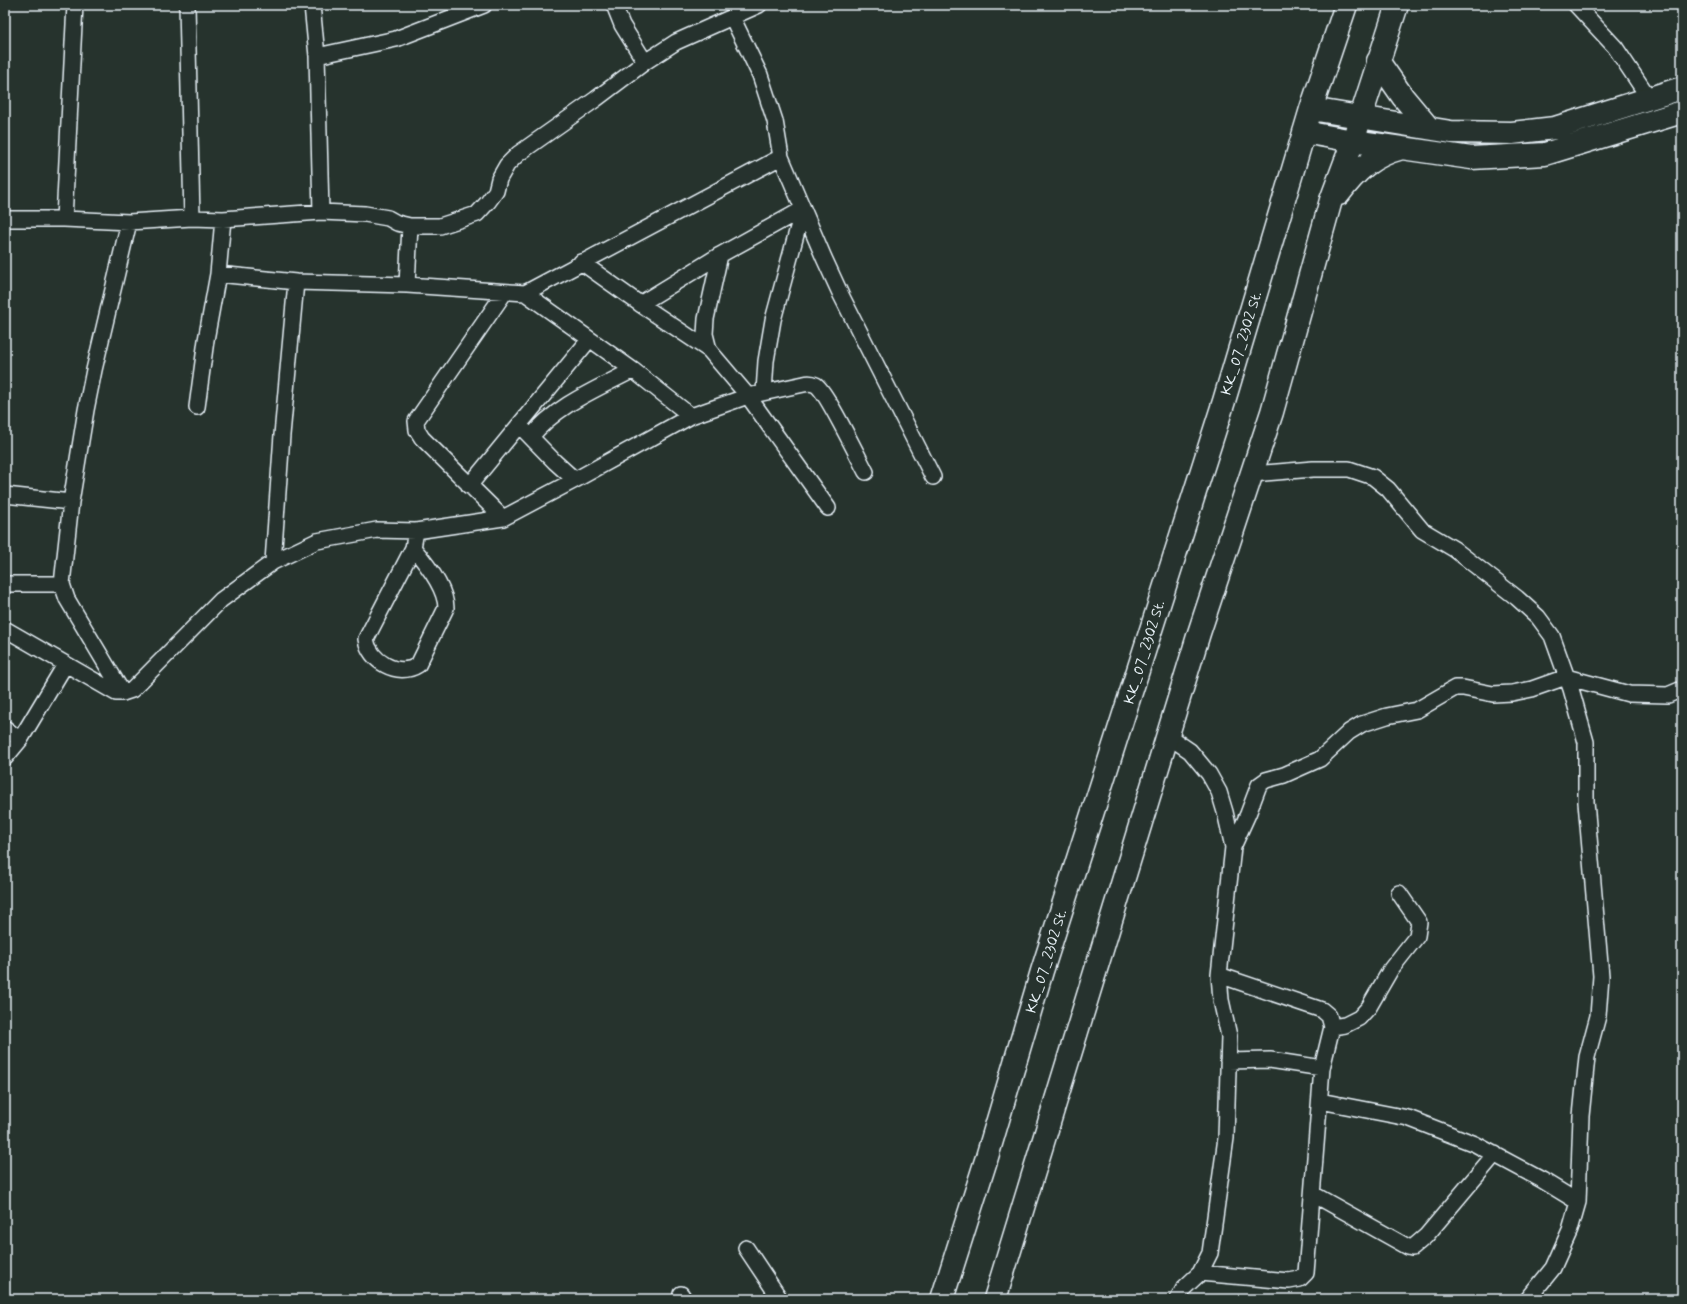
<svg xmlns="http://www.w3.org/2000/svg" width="1687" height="1304" font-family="Mynerve,sans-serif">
<rect width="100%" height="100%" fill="#26332d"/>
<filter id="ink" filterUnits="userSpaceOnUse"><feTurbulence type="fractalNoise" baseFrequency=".025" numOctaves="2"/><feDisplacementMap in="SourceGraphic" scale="8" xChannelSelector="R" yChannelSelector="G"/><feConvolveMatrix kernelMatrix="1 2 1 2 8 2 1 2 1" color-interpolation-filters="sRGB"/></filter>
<g filter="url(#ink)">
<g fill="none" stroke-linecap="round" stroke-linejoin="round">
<!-- minor casing -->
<g stroke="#e8f1f8" stroke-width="18">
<path id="minor" d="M 187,5 L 192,218
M 312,5 L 317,56 L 321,212
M 614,5 L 622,25 L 645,62
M 1576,5 L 1615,47 L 1649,98
M 732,17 L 760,75 L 775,121 L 781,157 L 824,258 L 841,295 L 933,477
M 317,56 L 396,39 L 484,5
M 5,219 L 64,219 L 129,222 L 192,218 L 223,219 L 321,212 L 365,214 L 388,218 L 397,223 L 410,226 L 440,226 L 477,214 L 488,202 L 496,191 L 499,179 L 507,165 L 518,154 L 596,99 L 645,62 L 676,42 L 759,5
M 64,219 L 75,5
M 581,262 L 640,304 L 709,350 L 748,396 L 828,508
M 218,274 L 296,282 L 407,285 L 525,293 L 781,157
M 407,285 L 410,226
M 505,292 L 416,421 L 417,430 L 422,438 L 503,518 L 575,480 L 691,416 L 748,396 L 804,384 C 808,383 812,383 816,385 C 826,391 858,457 866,472
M 525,293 L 633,370 L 691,416
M 640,304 L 720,255 L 803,209
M 709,350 L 705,334 L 706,319 L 720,255
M 764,392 L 766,361 L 773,320 L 803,209
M 197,407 L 206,340 L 218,274 L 223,219
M 519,425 L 589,340
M 531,437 C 556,405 597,389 633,370
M 1252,474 L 1313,469 L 1349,469 L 1373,477 L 1388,489 L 1422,530 L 1454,549 L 1517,598 L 1538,617 L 1552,636 L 1571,689 L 1586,742 L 1586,802 L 1601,976 L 1598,1016 L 1587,1057 L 1581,1116 L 1578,1202 L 1570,1230 L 1553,1268 L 1528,1299
M 469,486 L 519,425 L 555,462 L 575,480
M 5,495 L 71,502
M 413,548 L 366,639 C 369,661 398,678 418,665 L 446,608 C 446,588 426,563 413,548 L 416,531
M 273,562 L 282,435 L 296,282
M 5,584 L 62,584 L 71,502 L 86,410 L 94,370 L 129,222
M 62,584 L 67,599 L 123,693
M 5,629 L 116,693 L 123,693 L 132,690 L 221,600 L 273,562 L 317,541 L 377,530 L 416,531 L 503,518
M 5,728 L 20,740
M 1168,736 L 1190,751 L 1209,774 L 1219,792 L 1225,812 L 1233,847 L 1219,975 L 1221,1000 L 1229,1036 L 1226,1138 L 1210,1253 L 1200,1273 L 1184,1288 L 1178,1299
M 5,758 L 20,740 L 65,665
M 1233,847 L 1248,814 L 1259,785 L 1266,780 L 1284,775 L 1320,759 L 1349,732 L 1362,724 L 1387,716 L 1417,710 L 1455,688 L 1463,688 L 1493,694 L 1512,693 L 1532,689 L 1566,677 L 1629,694 L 1668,695 L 1682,689
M 1332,1027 L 1345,1025 L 1359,1018 L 1369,1007 L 1391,969 L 1417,936 L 1419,922 L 1399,893
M 1228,1061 L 1270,1060 L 1322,1068
M 1320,1101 L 1408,1118 L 1475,1144 L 1542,1180 L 1578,1202
M 1313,1194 L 1408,1247 L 1412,1248 L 1426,1236 L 1495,1154
M 746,1248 L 780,1299
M 1200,1273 L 1289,1281 L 1300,1279 L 1306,1273 L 1322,1068 L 1332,1027 L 1329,1016 L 1322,1010 L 1219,975
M 681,1294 L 684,1299"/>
</g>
<!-- primary casing -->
<g stroke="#e8f1f8" stroke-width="25">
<path id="primary" d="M 1378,61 L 1403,97 L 1428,127
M 1311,109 L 1451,132 L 1512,133 L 1555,128 L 1682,88
M 1304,132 L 1353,141 L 1471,158 L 1545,154 L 1682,112
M 1339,194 C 1357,170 1372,156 1402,148
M 942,1299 L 987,1157 L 1042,971 L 1224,401 L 1311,109 L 1346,5
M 995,1299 L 1199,633 L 1272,412 L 1331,200 L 1353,141 L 1397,5"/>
</g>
<!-- minor -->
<use href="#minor" stroke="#26332d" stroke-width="15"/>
<!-- primary -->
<use href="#primary" stroke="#26332d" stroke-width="22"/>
</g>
</g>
<g text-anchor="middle" stroke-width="3" stroke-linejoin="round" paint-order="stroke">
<!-- street labels -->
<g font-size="15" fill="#e8f1f8" stroke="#26332d">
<text transform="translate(1241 343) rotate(-73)" y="5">KK_07_2302 St.</text>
<text transform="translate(1144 652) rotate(-73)" y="5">KK_07_2302 St.</text>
<text transform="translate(1046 961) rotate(-73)" y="5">KK_07_2302 St.</text>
</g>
</g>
<!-- margin -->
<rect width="1687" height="1304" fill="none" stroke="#26332d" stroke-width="20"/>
<rect x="10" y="10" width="1667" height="1284" fill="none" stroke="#e8f1f8" stroke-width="1.5" filter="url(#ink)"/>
</svg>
